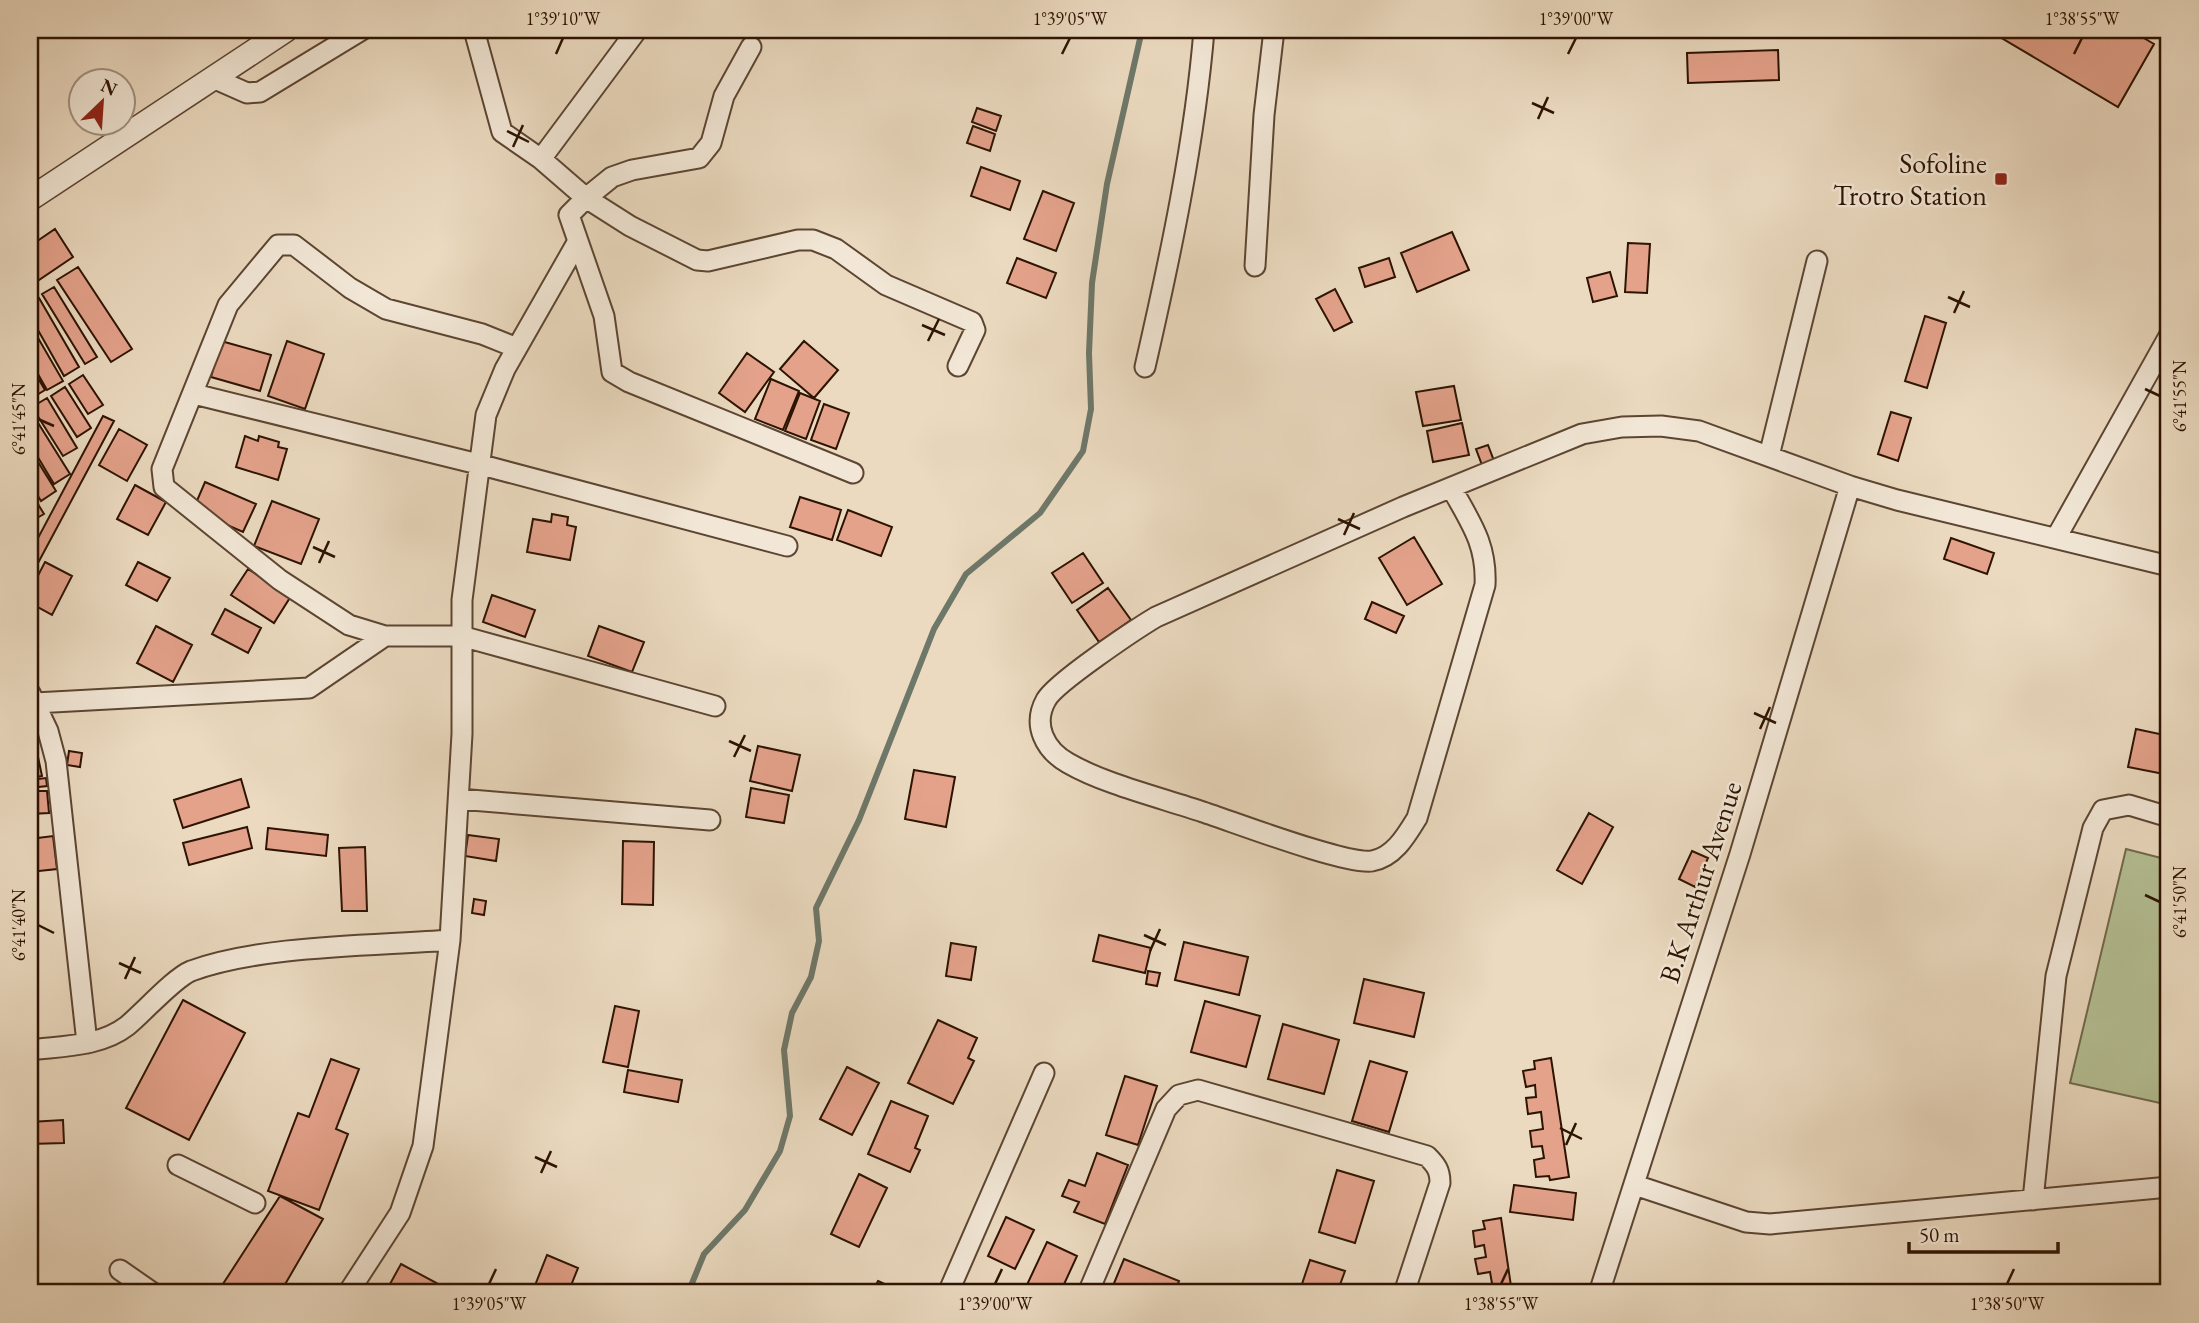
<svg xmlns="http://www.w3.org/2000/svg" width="2199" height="1323" font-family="'EB Garamond',serif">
<rect width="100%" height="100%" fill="#ebdac0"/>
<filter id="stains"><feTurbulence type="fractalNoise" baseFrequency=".00286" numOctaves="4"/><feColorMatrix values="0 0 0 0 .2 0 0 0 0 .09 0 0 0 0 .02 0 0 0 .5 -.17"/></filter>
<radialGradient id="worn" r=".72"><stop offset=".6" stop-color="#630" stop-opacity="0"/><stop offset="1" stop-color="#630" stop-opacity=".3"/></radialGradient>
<!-- green -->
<path fill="#b5c095" stroke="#716a4c" stroke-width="2" d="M 2126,849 L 2169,860 L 2169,1105 L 2070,1083 Z"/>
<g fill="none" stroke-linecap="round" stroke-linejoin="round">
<!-- stream -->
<path stroke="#6e7869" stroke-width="6" d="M 688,1293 L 704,1254 L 745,1210 L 780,1151 L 790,1116 L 784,1050 L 792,1013 L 811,977 L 819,941 L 816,908 L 859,820 L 934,629 L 966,574 L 1040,513 L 1083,451 L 1091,409 L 1089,353 L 1092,283 L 1107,184 L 1142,30"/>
</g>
<!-- building -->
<path fill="#e4a28b" stroke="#2d1302" stroke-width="2" d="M 1988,30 L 2130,30 L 2154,44 L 2118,107 Z
M 1778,50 L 1779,80 L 1688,83 L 1687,53 Z
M 977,108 L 1001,116 L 996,131 L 972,122 Z
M 973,126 L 995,134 L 990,151 L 967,143 Z
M 981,167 L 1020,181 L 1010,210 L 971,196 Z
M 1043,191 L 1074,203 L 1056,251 L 1024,239 Z
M 55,229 L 73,257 L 30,286 L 30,246 Z
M 1452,232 L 1469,270 L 1417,292 L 1401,253 Z
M 1628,243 L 1650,244 L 1647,293 L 1625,292 Z
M 1017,258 L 1056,273 L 1046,298 L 1007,283 Z
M 1389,258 L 1395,277 L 1365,287 L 1359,268 Z
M 78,267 L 132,349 L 111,362 L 57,280 Z
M 1610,272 L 1617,296 L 1593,302 L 1587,278 Z
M 54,287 L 97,357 L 85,364 L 42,294 Z
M 1335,289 L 1352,322 L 1334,331 L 1316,299 Z
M 39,298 L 79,367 L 64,376 L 30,316 L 30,303 Z
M 1925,316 L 1946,323 L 1927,388 L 1905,381 Z
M 30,324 L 63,381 L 47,390 L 30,360 Z
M 221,341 L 271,355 L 260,391 L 211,377 Z
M 287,341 L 324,354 L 305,409 L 268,396 Z
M 804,341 L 838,370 L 814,398 L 780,369 Z
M 747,353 L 774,372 L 745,412 L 719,393 Z
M 30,365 L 45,390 L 30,399 Z
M 83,375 L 103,405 L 88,414 L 69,384 Z
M 771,379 L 799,391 L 783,430 L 755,419 Z
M 1454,386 L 1461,420 L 1423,426 L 1416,392 Z
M 65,387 L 91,428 L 77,437 L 51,396 Z
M 800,393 L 820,401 L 806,439 L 785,431 Z
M 47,398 L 77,448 L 63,456 L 32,407 Z
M 824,404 L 849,413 L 836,449 L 811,440 Z
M 30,410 L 70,474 L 54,484 L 30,444 Z
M 1891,412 L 1911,418 L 1898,461 L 1878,454 Z
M 103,416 L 114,421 L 38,563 L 30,558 L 30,553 Z
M 1462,423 L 1469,455 L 1433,462 L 1427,431 Z
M 119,429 L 147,445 L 127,481 L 99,465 Z
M 245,436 L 258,441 L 259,436 L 279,442 L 278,447 L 287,449 L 278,480 L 236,467 Z
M 1488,445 L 1494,461 L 1482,465 L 1476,449 Z
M 30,449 L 56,491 L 41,501 L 30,483 Z
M 205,482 L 256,504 L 243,532 L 193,510 Z
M 135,485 L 166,502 L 148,535 L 117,519 Z
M 30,491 L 44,514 L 30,522 Z
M 800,497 L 841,510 L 832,540 L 790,527 Z
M 272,501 L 319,519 L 301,564 L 254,546 Z
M 848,510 L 892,527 L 881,556 L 837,540 Z
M 552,514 L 568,517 L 567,525 L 576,527 L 570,560 L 527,552 L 533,519 L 551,522 Z
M 1414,537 L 1442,584 L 1407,605 L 1379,558 Z
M 1951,538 L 1994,553 L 1987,574 L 1944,559 Z
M 1083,553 L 1103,583 L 1072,603 L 1052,573 Z
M 45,562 L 72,576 L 52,615 L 30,603 L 30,591 Z
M 138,562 L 170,578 L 157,601 L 126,585 Z
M 248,569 L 291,596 L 274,623 L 231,595 Z
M 1108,588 L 1131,620 L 1099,642 L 1077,610 Z
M 492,595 L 535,610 L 525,637 L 483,622 Z
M 1372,602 L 1404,616 L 1396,633 L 1365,619 Z
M 225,609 L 261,628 L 248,653 L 212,634 Z
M 156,626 L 192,645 L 173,682 L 137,663 Z
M 599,626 L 644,642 L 632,672 L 588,656 Z
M 2136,729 L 2169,736 L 2169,775 L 2128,767 Z
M 758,746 L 800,755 L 792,791 L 750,781 Z
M 69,751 L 82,753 L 80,767 L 67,765 Z
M 38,757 L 42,776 L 30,778 L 30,758 Z
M 914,770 L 955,777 L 946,827 L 905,819 Z
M 46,778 L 47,786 L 30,788 L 30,780 Z
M 241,779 L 249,807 L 183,828 L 174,800 Z
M 751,788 L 789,795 L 784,823 L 746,817 Z
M 30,791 L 47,791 L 49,813 L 30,814 Z
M 1589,813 L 1613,827 L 1582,884 L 1557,870 Z
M 247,827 L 252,848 L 189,865 L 183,843 Z
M 268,828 L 328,835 L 326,856 L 266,849 Z
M 468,835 L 499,839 L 496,861 L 465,856 Z
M 53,836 L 57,869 L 30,872 L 30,839 Z
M 623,841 L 654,842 L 653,905 L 622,904 Z
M 365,847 L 367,911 L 342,911 L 339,848 Z
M 1692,851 L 1708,858 L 1695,887 L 1679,879 Z
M 474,899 L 486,901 L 484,915 L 472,913 Z
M 1099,935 L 1151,948 L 1145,973 L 1093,961 Z
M 1184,942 L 1248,957 L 1239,995 L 1175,980 Z
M 951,943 L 976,947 L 971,980 L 946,976 Z
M 1148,971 L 1160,973 L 1157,986 L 1146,984 Z
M 1364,979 L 1424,993 L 1414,1037 L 1354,1023 Z
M 183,1000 L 245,1033 L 189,1140 L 126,1108 Z
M 1205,1001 L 1260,1016 L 1246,1067 L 1191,1052 Z
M 615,1006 L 639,1011 L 628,1067 L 603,1062 Z
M 938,1020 L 977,1038 L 968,1058 L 974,1061 L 953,1104 L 908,1083 Z
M 1283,1024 L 1339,1040 L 1324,1094 L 1268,1079 Z
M 1551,1058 L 1569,1177 L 1550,1180 L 1549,1176 L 1536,1177 L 1534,1160 L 1544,1158 L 1542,1146 L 1532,1147 L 1530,1131 L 1543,1129 L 1541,1112 L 1528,1114 L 1526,1098 L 1536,1097 L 1535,1085 L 1526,1087 L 1523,1071 L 1535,1069 L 1534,1061 Z
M 331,1059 L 359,1069 L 336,1129 L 348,1134 L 319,1210 L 268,1191 L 298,1113 L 309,1117 Z
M 1370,1061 L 1407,1072 L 1389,1132 L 1352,1121 Z
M 847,1067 L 879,1083 L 852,1135 L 820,1119 Z
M 628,1070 L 682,1080 L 678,1102 L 624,1092 Z
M 1125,1076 L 1157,1086 L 1138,1145 L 1106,1135 Z
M 891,1101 L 928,1116 L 915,1148 L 920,1150 L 910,1172 L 868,1154 Z
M 63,1120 L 64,1143 L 30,1144 L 30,1122 Z
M 1097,1153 L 1128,1165 L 1105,1224 L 1074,1212 L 1079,1202 L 1062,1196 L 1069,1180 L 1085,1186 Z
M 1337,1170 L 1374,1181 L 1355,1243 L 1319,1232 Z
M 859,1174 L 887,1188 L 859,1247 L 831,1234 Z
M 1514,1185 L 1576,1193 L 1573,1220 L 1510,1212 Z
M 280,1196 L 323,1219 L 280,1293 L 231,1293 L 221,1287 Z
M 1006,1217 L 1034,1230 L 1015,1269 L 988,1256 Z
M 1501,1218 L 1512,1293 L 1480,1293 L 1493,1289 L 1490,1272 L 1478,1274 L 1475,1259 L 1486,1257 L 1484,1245 L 1475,1247 L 1473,1231 L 1485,1229 L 1483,1221 Z
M 1047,1242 L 1077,1256 L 1060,1293 L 1034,1293 L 1025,1289 Z
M 547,1255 L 578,1268 L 568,1293 L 532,1293 Z
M 1124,1259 L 1179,1281 L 1174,1293 L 1110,1293 Z
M 1310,1260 L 1345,1271 L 1337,1293 L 1299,1293 Z
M 401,1264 L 455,1293 L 385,1293 Z
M 878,1281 L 904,1293 L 862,1293 L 865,1286 L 873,1290 Z"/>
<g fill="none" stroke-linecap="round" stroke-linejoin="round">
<!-- minor casing -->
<g stroke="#5c4532" stroke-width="23">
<path id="minor" d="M 751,47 L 724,96 L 711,143 L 699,158 L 632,170 L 612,177 L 586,198 L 630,226 L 697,260 L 708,261 L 798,240 L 813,240 L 836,249 L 886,285 L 972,322 L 975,330 L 958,366
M 213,78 L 247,93 L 260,92 L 362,30
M 541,159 L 637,30
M 578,241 L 604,316 L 612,372 L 629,382 L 853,473
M 1255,266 L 1264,115 L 1274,30
M 517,348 L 482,334 L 386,309 L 350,288 L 294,245 L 278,245 L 228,305 L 162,469 L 164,487 L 280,580 L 349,625 L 385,636 L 461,636 L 715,706
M 1145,367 C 1170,258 1195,141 1204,30
M 194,394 L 478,464 L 787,546
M 1769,456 L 1817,261
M 1452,489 C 1471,523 1487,545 1485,585 L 1417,818 C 1406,836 1394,857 1372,861 C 1346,865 1234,822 1203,812 C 1162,798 1104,784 1068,763 C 1045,750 1032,725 1046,700 C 1055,683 1136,629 1156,617 L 1403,507 L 1582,434 L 1622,427 L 1661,426 L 1699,431 L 1850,486 L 1897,500 L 2169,566
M 2056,538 L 2169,336
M 30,693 L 48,731 L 56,761 L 87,1043
M 35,703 L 309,688 L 385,636
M 459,799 L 710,820
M 30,1050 C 61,1046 100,1047 127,1026 C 143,1013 174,978 191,971 C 262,945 373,946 450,940
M 178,1165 L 255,1203
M 1635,1185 L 1746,1222 L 1770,1224 L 2169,1187
M 2033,1200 L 2056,976 L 2093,828 L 2103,810 L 2129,805 L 2169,817
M 120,1270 L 153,1293
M 348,1293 L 400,1213 L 423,1146 L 450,940 L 462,734 L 462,600 L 486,415 L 505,369 L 578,241 L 569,215 L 586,198 L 541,159 L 502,132 L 474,30
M 948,1293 L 1044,1073
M 1088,1293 L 1166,1109 L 1179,1095 L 1198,1090 L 1427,1156 C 1436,1165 1440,1170 1440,1183 L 1404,1293
M 1599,1293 L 1740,854 L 1850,486"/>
</g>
<!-- tertiary casing -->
<g stroke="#5c4532" stroke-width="26">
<path id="tertiary" d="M 30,199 L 286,30"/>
</g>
<!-- minor -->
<use href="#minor" stroke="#f2e7d6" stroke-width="19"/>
<!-- tertiary -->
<use href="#tertiary" stroke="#f2e7d6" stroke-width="23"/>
</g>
<!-- ticks -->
<path fill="none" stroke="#2d1302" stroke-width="2.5" d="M 556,54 L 563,38M 1062,54 L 1070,38M 1568,54 L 1576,38M 2074,54 L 2082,38M 1532,103 L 1554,113M 1538,119 L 1548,97M 507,131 L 529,142M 513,147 L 523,125M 1948,297 L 1970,307M 1954,313 L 1964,291M 922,325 L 945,335M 928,341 L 939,319M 2145,389 L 2160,396M 38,419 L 54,426M 1338,519 L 1360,529M 1344,535 L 1354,513M 313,547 L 335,557M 319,563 L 329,541M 1754,713 L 1776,723M 1760,729 L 1770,707M 729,741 L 751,751M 734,757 L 745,735M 2145,895 L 2160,902M 38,925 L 54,933M 1144,935 L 1166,945M 1150,951 L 1160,929M 119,963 L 141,973M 125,979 L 135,957M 1560,1128 L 1582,1139M 1566,1145 L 1576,1123M 535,1157 L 557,1167M 541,1173 L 551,1151M 489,1284 L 496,1269M 995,1284 L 1002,1269M 1501,1284 L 1508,1269M 2007,1284 L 2014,1269"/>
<!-- markers -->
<rect fill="#8f2418" stroke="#f2e7d6" stroke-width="2.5" x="1994" y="172" width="14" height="14" rx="3.5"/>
<g text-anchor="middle" stroke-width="5" stroke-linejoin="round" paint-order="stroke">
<!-- poi labels -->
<g font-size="28" fill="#2d1302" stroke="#f2e7d6" text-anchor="end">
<text x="1987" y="173">Sofoline<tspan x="1987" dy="32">Trotro Station</tspan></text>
</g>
<!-- street labels -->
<g font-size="28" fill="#2d1302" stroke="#f2e7d6">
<text transform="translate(1700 882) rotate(-72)" y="10">B.K Arthur Avenue</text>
</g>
</g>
<!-- margin -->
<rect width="2199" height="1323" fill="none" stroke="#ebdac0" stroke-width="77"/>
<!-- north arrow -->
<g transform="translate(102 102) rotate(25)"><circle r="33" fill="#f2e7d6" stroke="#a39281" stroke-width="2"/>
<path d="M0-5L12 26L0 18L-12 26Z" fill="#8f2418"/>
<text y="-10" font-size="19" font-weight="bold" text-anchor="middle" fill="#2d1302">N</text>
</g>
<!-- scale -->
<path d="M1909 1242v10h149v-10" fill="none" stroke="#2d1302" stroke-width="3.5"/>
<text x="1919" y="1242" font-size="21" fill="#2d1302" stroke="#f2e7d6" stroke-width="5" paint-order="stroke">50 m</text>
<rect x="38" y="38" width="2122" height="1246" fill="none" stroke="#2d1302" stroke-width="2.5"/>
<g font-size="18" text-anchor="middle" fill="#2d1302">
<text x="563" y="25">1°39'10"W</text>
<text x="1070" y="25">1°39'05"W</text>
<text x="1576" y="25">1°39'00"W</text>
<text x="2082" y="25">1°38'55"W</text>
<text transform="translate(2180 396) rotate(-90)" y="6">6°41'55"N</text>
<text transform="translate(19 419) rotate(-90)" y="6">6°41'45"N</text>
<text transform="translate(2180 902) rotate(-90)" y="6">6°41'50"N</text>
<text transform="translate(19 925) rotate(-90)" y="6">6°41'40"N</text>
<text x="489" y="1310">1°39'05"W</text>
<text x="995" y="1310">1°39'00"W</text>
<text x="1501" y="1310">1°38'55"W</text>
<text x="2007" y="1310">1°38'50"W</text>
</g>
<rect width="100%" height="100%" filter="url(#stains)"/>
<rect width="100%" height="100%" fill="url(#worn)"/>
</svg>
